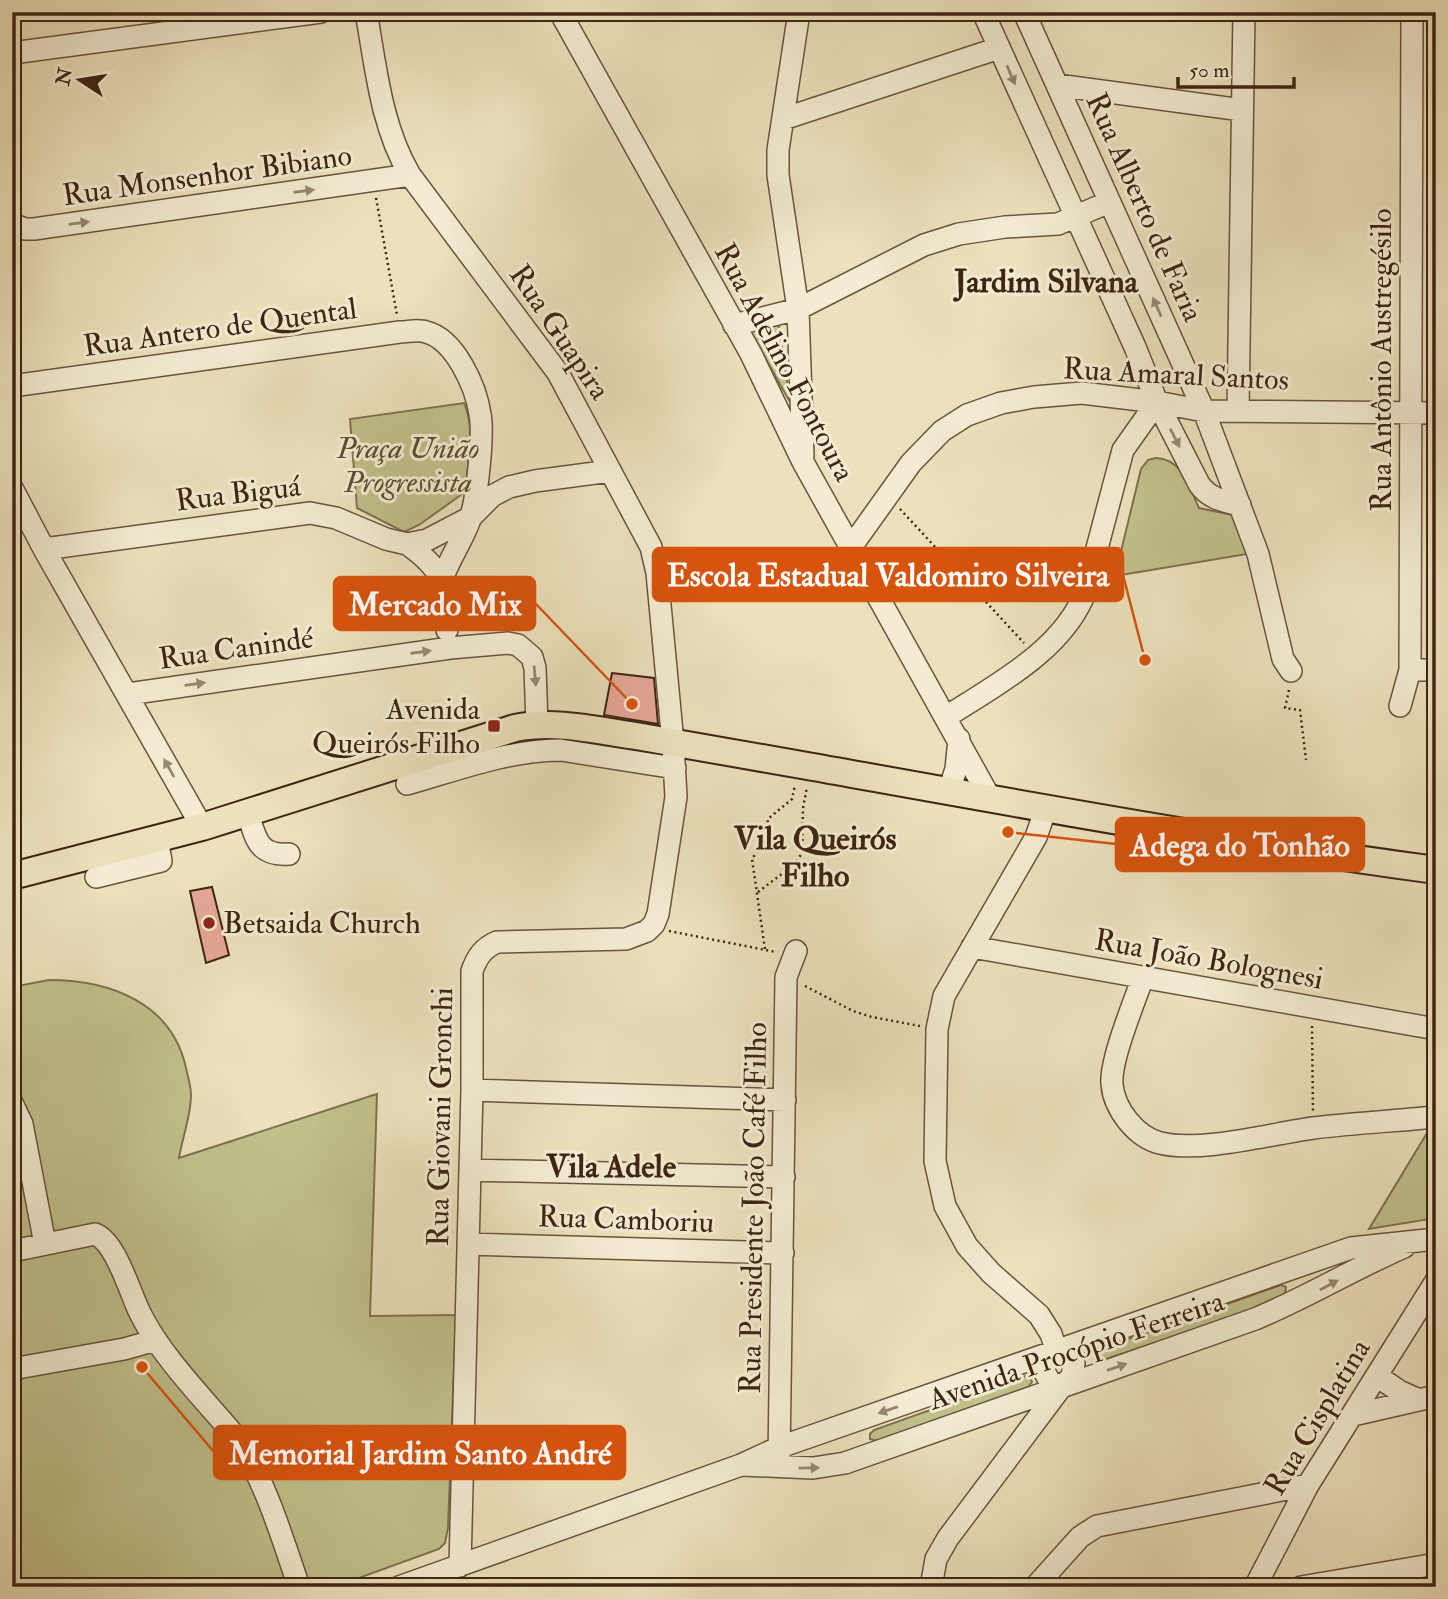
<svg xmlns="http://www.w3.org/2000/svg" width="1448" height="1599" font-family="'IM FELL Double Pica',serif">
<rect width="100%" height="100%" fill="#ece1bc"/>
<filter id="stains"><feTurbulence type="fractalNoise" baseFrequency=".00286" numOctaves="4"/><feColorMatrix values="0 0 0 0 .2 0 0 0 0 .09 0 0 0 0 .02 0 0 0 .5 -.17"/></filter>
<radialGradient id="worn" r=".72"><stop offset=".6" stop-color="#630" stop-opacity="0"/><stop offset="1" stop-color="#630" stop-opacity=".3"/></radialGradient>
<!-- green -->
<path fill="#c0c08b" stroke="#7f724f" stroke-width="2" d="M 779,325 L 790,402 L 750,331 Z
M 464,403 C 476,430 468,463 465,492 L 419,525 L 404,532 L 357,508 L 350,419 Z
M 1156,458 C 1183,459 1189,487 1199,508 L 1233,515 L 1247,554 L 1115,576 L 1141,469 L 1148,460 Z
M 49,980 C 110,980 172,1003 186,1068 C 188,1077 191,1086 191,1095 C 191,1116 182,1138 179,1158 L 377,1094 L 370,1316 L 456,1315 L 448,1528 L 445,1543 L 439,1549 L 334,1587 L 12,1587 L 12,987 Z
M 1427,1133 L 1436,1133 L 1436,1218 L 1369,1229 Z
M 1281,1285 L 1286,1287 L 1285,1294 L 1253,1310 L 1106,1359 L 1100,1359 L 1097,1354 L 1100,1349 Z
M 1028,1375 L 1032,1382 L 1028,1387 L 878,1441 L 870,1439 L 870,1434 L 874,1430 Z"/>
<!-- building -->
<path fill="#e6a898" stroke="#3e2513" stroke-width="2" d="M 612,673 L 654,678 L 658,724 L 604,715 Z
M 212,887 L 229,955 L 206,963 L 190,891 Z"/>
<g fill="none" stroke-linecap="round" stroke-linejoin="round">
<!-- minor casing -->
<g stroke="#6a543d" stroke-width="24">
<path id="minor" d="M 366,12 C 376,68 381,126 410,175 L 558,373 L 651,547 L 657,573 L 673,743 L 676,797 L 658,914 L 654,924 L 647,931 L 626,939 L 497,942 C 483,948 477,957 472,971 L 472,1090 L 460,1566
M 560,12 L 751,354 L 803,462 L 990,798
M 799,12 L 778,150 L 778,175 L 798,309 L 803,456
M 983,12 L 1135,347 L 1157,402 L 1199,484 C 1209,499 1224,501 1240,505
M 1024,12 L 1204,411 L 1258,554 L 1283,659 L 1291,671
M 12,53 L 321,12
M 1057,85 L 1242,110
M 783,119 L 999,48
M 12,224 L 25,229 L 34,229 L 410,175
M 734,325 L 798,309 L 924,245 L 959,234 L 1005,227 L 1058,224 L 1109,202
M 12,386 L 400,332 C 408,332 418,329 426,332 C 455,339 476,387 480,414 C 484,433 477,497 471,516 C 466,535 449,558 442,580
M 1238,411 L 1244,12
M 12,488 L 44,549 L 202,827
M 407,544 C 448,573 442,583 447,630
M 851,547 L 911,463 L 942,431 L 967,415 L 1001,403 L 1034,397 L 1082,393 L 1157,402 L 1204,411 L 1436,413
M 44,549 L 310,513 L 336,518 L 386,539 L 407,544 L 427,540 L 471,517 L 492,496 L 509,487 L 535,481 L 610,471
M 1410,670 L 1436,670
M 128,694 L 450,648 L 508,643 L 518,645 L 532,657 L 535,668 L 537,724
M 1400,706 L 1410,670 L 1412,12
M 946,717 C 996,685 1065,649 1086,590 L 1123,450 L 1157,402
M 407,784 C 457,770 508,750 561,750 L 675,768
M 949,791 L 956,769 L 959,739
M 1046,808 L 1036,837 L 944,996 L 937,1029 L 935,1161 L 945,1206 L 967,1246 L 991,1273 L 1039,1315 L 1051,1334 L 1057,1352
M 248,814 C 256,839 258,856 289,854
M 96,877 L 161,861 L 157,839
M 972,947 L 1436,1029
M 1143,977 C 1134,1003 1110,1060 1112,1084 C 1114,1109 1136,1137 1160,1143 C 1201,1153 1270,1134 1313,1128 C 1354,1123 1395,1121 1436,1117
M 472,1090 L 785,1100
M 12,1103 L 22,1124 L 45,1244
M 470,1170 L 784,1177
M 468,1244 L 783,1253
M 12,1251 L 95,1234 C 116,1242 130,1293 140,1313 C 162,1358 208,1403 240,1442 C 267,1487 282,1537 299,1587
M 12,1369 L 124,1349 L 156,1340
M 1377,1376 L 1399,1391 L 1417,1399
M 1353,1415 L 1436,1396
M 779,1458 L 786,977 L 796,951
M 743,1465 L 813,1468 L 845,1463 L 1255,1319 C 1306,1298 1353,1269 1404,1247
M 399,1587 L 741,1465 L 780,1447 L 1351,1248 L 1436,1239
M 931,1587 L 936,1559 L 948,1538 L 1062,1386 L 1072,1377 L 1074,1363 L 1063,1353 L 1057,1352 L 1046,1359 L 1044,1371 L 1050,1382 L 1062,1386
M 1035,1587 L 1080,1537 L 1097,1526 L 1308,1485
M 1255,1587 L 1308,1485 L 1436,1281
M 1301,1587 L 1436,1564"/>
</g>
<!-- major casing -->
<g stroke="#3e2513" stroke-width="30">
<path id="major" d="M 12,876 L 202,827 L 515,728 C 555,720 595,730 636,736 C 695,746 754,757 813,767 C 1020,804 1227,842 1436,870"/>
</g>
<!-- path -->
<path stroke="#3e2513" stroke-width="2.5" stroke-dasharray="2 3.5" stroke-linecap="butt" d="M 376,198 L 397,315
M 900,509 L 1024,643
M 464,627 L 516,618 L 516,625
M 1289,690 L 1285,708 L 1300,710 L 1306,760
M 758,892 L 795,864 L 802,853 L 803,808 L 807,787
M 669,931 L 776,952
M 765,949 L 752,859 L 766,838 L 768,819 L 792,799 L 795,785
M 805,986 L 853,1011 L 872,1017 L 920,1026
M 1312,1026 L 1313,1111"/>
<!-- minor -->
<use href="#minor" stroke="#f3ecd3" stroke-width="21"/>
<!-- major -->
<use href="#major" stroke="#ece1bc" stroke-width="26"/>
</g>
<!-- one-way arrows -->
<defs><path id="oneway-solid" d="M-6-.8H1V-3.2L6.5 0L1 3.2V.8H-6Z" transform="scale(1.75)"/></defs>
<g fill="#988873">
<use href="#oneway-solid" transform="translate(1011 75) rotate(66)"/>
<use href="#oneway-solid" transform="translate(304 191) rotate(-8)"/>
<use href="#oneway-solid" transform="translate(79 223) rotate(-8)"/>
<use href="#oneway-solid" transform="translate(1157 307) rotate(-114)"/>
<use href="#oneway-solid" transform="translate(1175 438) rotate(63)"/>
<use href="#oneway-solid" transform="translate(421 652) rotate(-8)"/>
<use href="#oneway-solid" transform="translate(535 676) rotate(85)"/>
<use href="#oneway-solid" transform="translate(195 684) rotate(-8)"/>
<use href="#oneway-solid" transform="translate(169 768) rotate(-119)"/>
<use href="#oneway-solid" transform="translate(1329 1285) rotate(-28)"/>
<use href="#oneway-solid" transform="translate(1117 1367) rotate(-19)"/>
<use href="#oneway-solid" transform="translate(888 1410) rotate(161)"/>
<use href="#oneway-solid" transform="translate(809 1468) rotate(-1)"/>
</g>
<!-- markers -->
<g fill="#8f2418" stroke="#f3ecd3" stroke-width="2.5">
<rect x="487" y="719" width="14" height="14" rx="3.5"/>
<circle cx="209" cy="923" r="7"/>
</g>
<g text-anchor="middle" stroke-width="6" stroke-linejoin="round" paint-order="stroke">
<!-- street labels -->
<g font-size="30" fill="#3e2513" stroke="#f3ecd3">
<text transform="translate(207 175) rotate(-8)" y="10">Rua Monsenhor Bibiano</text>
<text transform="translate(1145 207) rotate(66)" y="10">Rua Alberto de Faria</text>
<text transform="translate(220 327) rotate(-8)" y="10">Rua Antero de Quental</text>
<text transform="translate(560 332) rotate(56)" y="10">Rua Guapira</text>
<text transform="translate(1381 360) rotate(-90)" y="10">Rua Antônio Austregésilo</text>
<text transform="translate(785 362) rotate(62)" y="10">Rua Adelino Fontoura</text>
<text transform="translate(1176 374) rotate(3)" y="10">Rua Amaral Santos</text>
<text transform="translate(238 493) rotate(-7)" y="10">Rua Biguá</text>
<text transform="translate(236 648) rotate(-8)" y="10">Rua Canindé</text>
<text transform="translate(1209 959) rotate(10)" y="10">Rua João Bolognesi</text>
<text transform="translate(440 1117) rotate(-89)" y="10">Rua Giovani Gronchi</text>
<text transform="translate(753 1208) rotate(-89)" y="10">Rua Presidente João Café Filho</text>
<text transform="translate(626 1219) rotate(2)" y="10">Rua Camboriu</text>
<text transform="translate(1076 1350) rotate(-19)" y="10">Avenida Procópio Ferreira</text>
<text transform="translate(1317 1417) rotate(-59)" y="10">Rua Cisplatina</text>
</g>
<!-- park labels -->
<g font-size="30" font-style="italic" fill="#5e4c31" stroke="#f3ecd3">
<text x="408" y="458">Praça União<tspan x="408" dy="34">Progressista</tspan></text>
</g>
<!-- poi labels -->
<g font-size="30" fill="#3e2513" stroke="#f3ecd3" text-anchor="end">
<text x="480" y="719">Avenida<tspan x="480" dy="34">Queirós Filho</tspan></text>
<text x="223" y="933" text-anchor="start">Betsaida Church</text>
</g>
<!-- neighbourhood labels -->
<g font-size="32" font-weight="bold" fill="#3e2513" stroke="#f3ecd3">
<text x="1046" y="292">Jardim Silvana</text>
<text x="815" y="849">Vila Queirós<tspan x="815" dy="37">Filho</tspan></text>
<text x="611" y="1177">Vila Adele</text>
</g>
</g>
<!-- callouts -->
<path fill="none" stroke="#d7540d" stroke-width="2.5" d="M1145 660L1123 575M632 704L535 603M1008 832L1116 844M142 1367L214 1452"/>
<g fill="#d7540d" stroke="#f3ecd3" stroke-width="2.5">
<circle cx="1145" cy="660" r="7"/>
<circle cx="632" cy="704" r="7"/>
<circle cx="1008" cy="832" r="7"/>
<circle cx="142" cy="1367" r="7"/>
</g>
<g fill="#d7540d" stroke="#d7540d" stroke-width="2.5">
<rect x="653" y="548" width="470" height="53" rx="7"/>
<rect x="334" y="577" width="201" height="53" rx="7"/>
<rect x="1116" y="818" width="248" height="53" rx="7"/>
<rect x="214" y="1426" width="411" height="53" rx="7"/>
</g>
<g font-size="32" text-anchor="middle" font-weight="bold" fill="#fff">
<text x="888" y="586">Escola Estadual Valdomiro Silveira</text>
<text x="435" y="615">Mercado Mix</text>
<text x="1240" y="856">Adega do Tonhão</text>
<text x="420" y="1464">Memorial Jardim Santo André</text>
</g>
<!-- margin -->
<rect width="1448" height="1599" fill="none" stroke="#ece1bc" stroke-width="42"/>
<rect x="14" y="14" width="1420" height="1571" fill="none" stroke="#3e2513" stroke-width="3.5"/>
<rect x="21" y="21" width="1406" height="1557" fill="none" stroke="#3e2513" stroke-width="2"/>
<!-- north arrow -->
<g transform="translate(80 80) rotate(282)" stroke="#f3ecd3" stroke-width="5" paint-order="stroke">
<path d="M0-5L12 26L0 18L-12 26Z" fill="#3e2513"/>
<text y="-10" font-size="19" font-weight="bold" text-anchor="middle" fill="#3e2513">N</text>
</g>
<!-- scale -->
<path d="M1178 77v10h116v-10" fill="none" stroke="#3e2513" stroke-width="3.5"/>
<text x="1189" y="77" font-size="21" fill="#3e2513" stroke="#f3ecd3" stroke-width="5" paint-order="stroke">50 m</text>
<rect width="100%" height="100%" filter="url(#stains)"/>
<rect width="100%" height="100%" fill="url(#worn)"/>
</svg>
